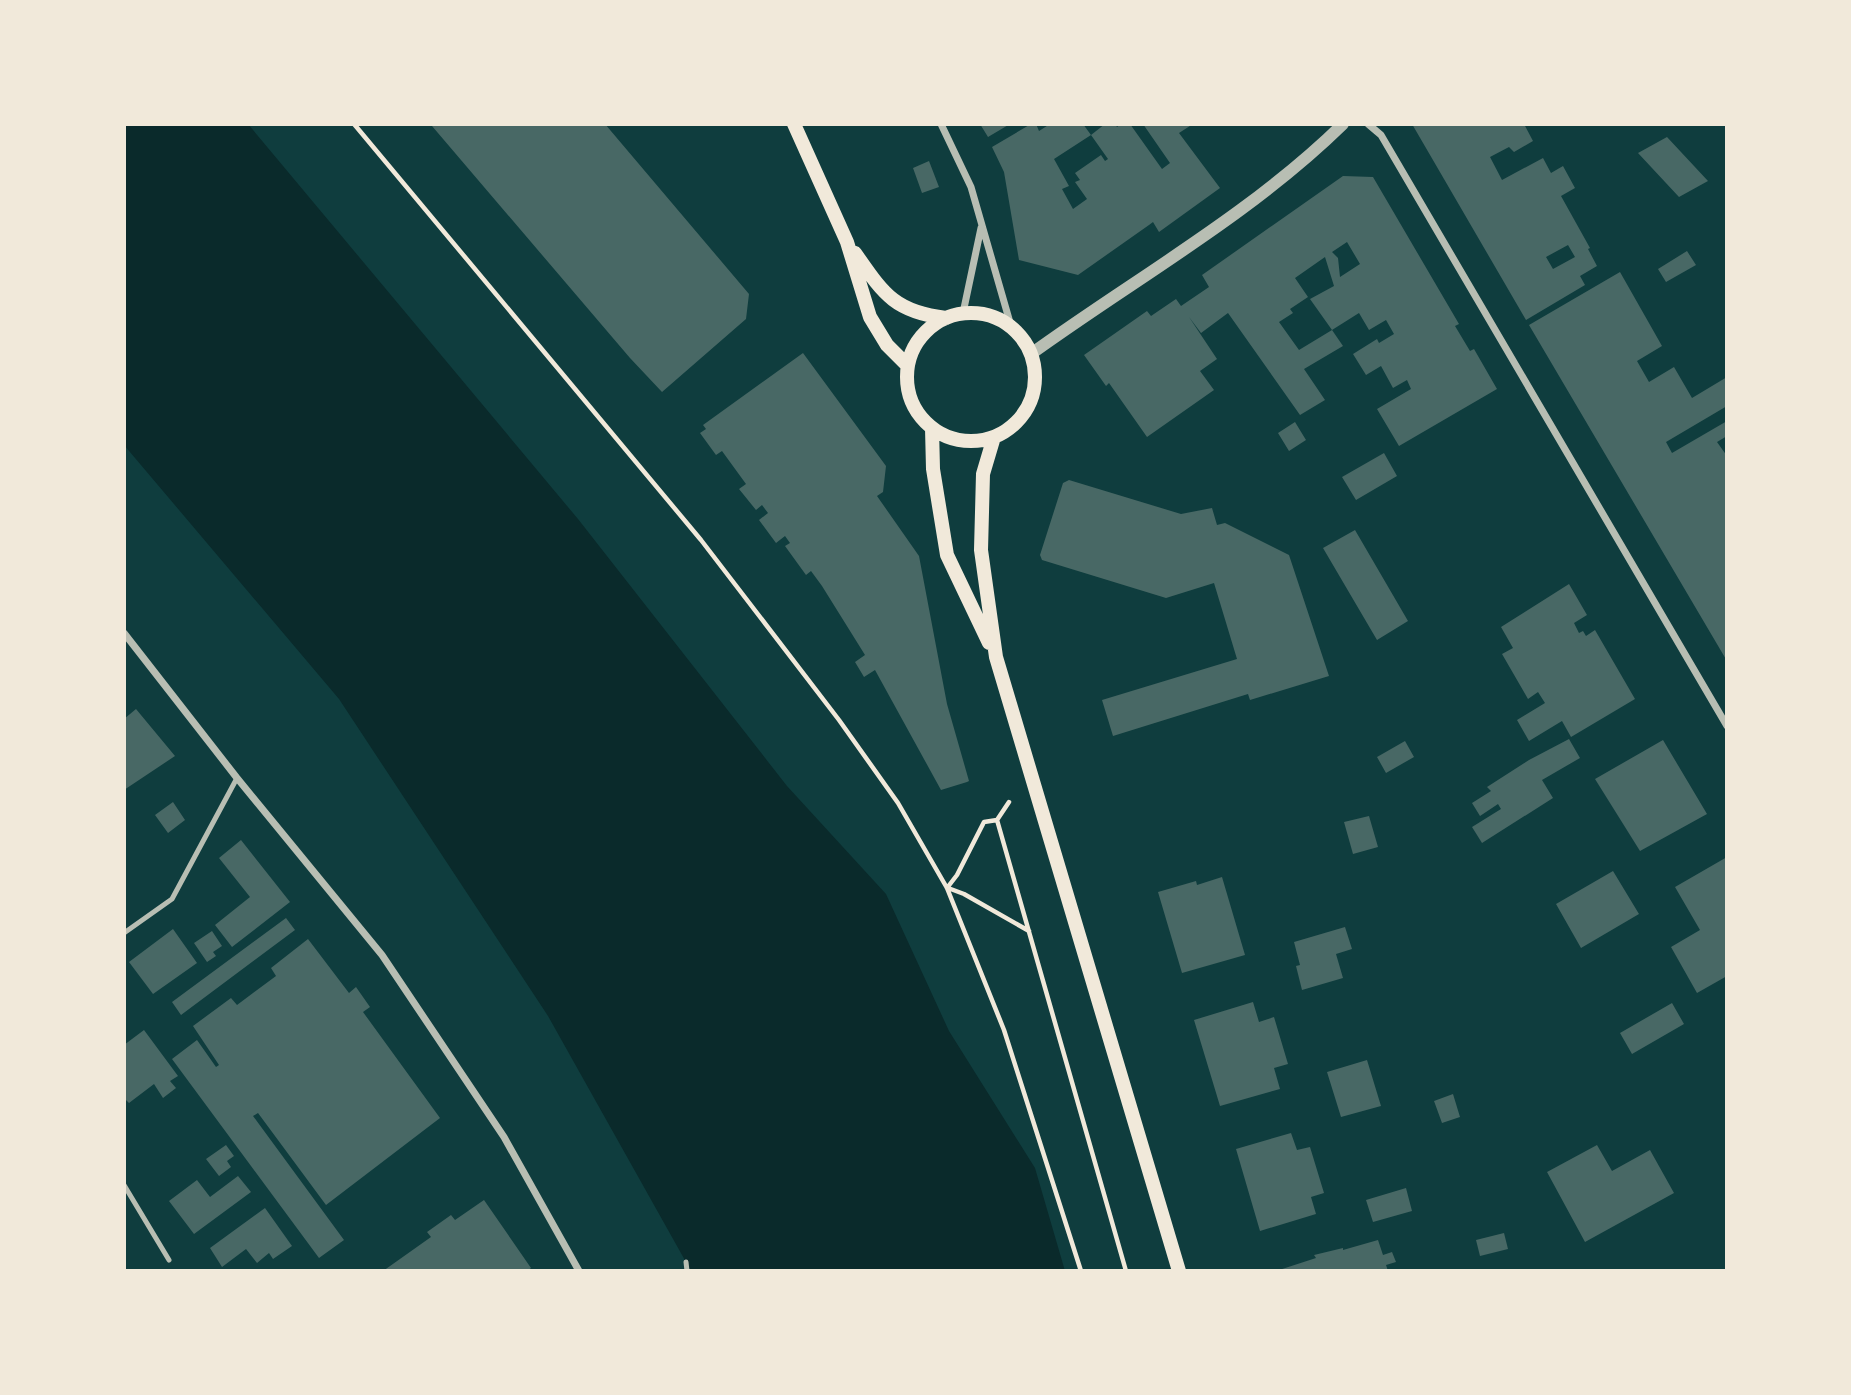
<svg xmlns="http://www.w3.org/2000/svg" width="1851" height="1395" font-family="Poppins,sans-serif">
<rect width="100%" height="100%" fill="#0f3d3e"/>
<!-- water -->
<path fill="#0a2a2b" d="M 124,124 L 248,124 L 578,519 L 787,786 L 886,894 L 949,1031 L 1035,1168 L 1065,1271 L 691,1271 L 548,1016 L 339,699 L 124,445 Z"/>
<!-- building -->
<path fill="#486865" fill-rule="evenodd" d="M 434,124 L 605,124 L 749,294 L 746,319 L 662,392 L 630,358 L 432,126 Z
M 980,124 L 1010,124 L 988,137 Z
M 1031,124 L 1036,124 L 1039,131 L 1050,124 L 1083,124 L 1091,135 L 1054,159 L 1069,186 L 1062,189 L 1073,209 L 1087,199 L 1075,182 L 1080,180 L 1075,173 L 1101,155 L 1105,161 L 1108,159 L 1091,135 L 1105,124 L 1115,124 L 1117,127 L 1121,124 L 1130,124 L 1162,169 L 1170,163 L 1143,124 L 1193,124 L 1179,133 L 1220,188 L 1159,232 L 1153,222 L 1149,225 L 1078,275 L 1019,260 L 1004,172 L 992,147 Z
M 1412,124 L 1524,124 L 1533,141 L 1514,152 L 1509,147 L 1490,157 L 1502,180 L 1543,158 L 1551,173 L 1563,166 L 1575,188 L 1561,196 L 1590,248 L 1588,249 L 1597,266 L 1580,276 L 1585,285 L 1526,320 ZM 1568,245 L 1575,257 L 1553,269 L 1546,257 Z
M 1667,137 L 1708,181 L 1679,197 L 1638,153 Z
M 929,161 L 939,187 L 922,193 L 913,168 Z
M 1343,176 L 1373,177 L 1459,324 L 1455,326 L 1470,351 L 1474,349 L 1497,389 L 1399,446 L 1377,409 L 1411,389 L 1407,380 L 1393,388 L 1381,366 L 1366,375 L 1353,354 L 1377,339 L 1379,343 L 1394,334 L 1386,320 L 1369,330 L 1359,313 L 1332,330 L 1310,299 L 1334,286 L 1325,257 L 1295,278 L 1308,297 L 1290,309 L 1293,313 L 1279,322 L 1299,350 L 1332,330 L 1343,346 L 1304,369 L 1325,400 L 1300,415 L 1228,313 L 1201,333 L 1189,317 L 1217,359 L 1200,371 L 1214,390 L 1147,437 L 1109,383 L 1106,386 L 1084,355 L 1147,311 L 1151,316 L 1176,299 L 1181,306 L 1209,287 L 1202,275 ZM 1347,242 L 1360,264 L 1340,277 L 1338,258 L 1332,252 Z
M 1687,251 L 1696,265 L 1666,282 L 1658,269 Z
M 1620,272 L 1662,346 L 1637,361 L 1649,382 L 1674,367 L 1692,398 L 1727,377 L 1727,406 L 1666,442 L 1672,453 L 1727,421 L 1727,436 L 1717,442 L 1727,456 L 1727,661 L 1529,325 Z
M 803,353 L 886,466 L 883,492 L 877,496 L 919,556 L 947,704 L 969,781 L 967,782 L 941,790 L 875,670 L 864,677 L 855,662 L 865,655 L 822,586 L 811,571 L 806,575 L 785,546 L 790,543 L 785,536 L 776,543 L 759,520 L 768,513 L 762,505 L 756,510 L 739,489 L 746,484 L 722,451 L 716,455 L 700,433 L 706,429 L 703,425 Z
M 1295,422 L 1306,440 L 1289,451 L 1278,433 Z
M 1384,453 L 1397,476 L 1356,500 L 1342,477 Z
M 1069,480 L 1181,514 L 1212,508 L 1217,525 L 1225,523 L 1289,555 L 1329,676 L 1250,700 L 1248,694 L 1113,736 L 1102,700 L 1237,659 L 1214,583 L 1166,598 L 1042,560 L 1040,555 L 1063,483 Z
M 1355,530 L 1408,621 L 1377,640 L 1323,548 Z
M 1569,584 L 1587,615 L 1574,623 L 1579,633 L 1583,631 L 1586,636 L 1595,630 L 1635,699 L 1571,737 L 1562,721 L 1529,741 L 1517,720 L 1545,703 L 1538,692 L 1528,699 L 1502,654 L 1513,648 L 1501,627 Z
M 136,709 L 175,756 L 124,790 L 124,719 Z
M 1569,739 L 1580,758 L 1542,780 L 1553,798 L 1482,843 L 1472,827 L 1501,809 L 1498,804 L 1480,816 L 1472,803 L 1491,791 L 1487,787 L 1529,760 Z
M 1663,740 L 1707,814 L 1640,851 L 1595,779 Z
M 1405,741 L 1414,757 L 1386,773 L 1377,757 Z
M 173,802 L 185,820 L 168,833 L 155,815 Z
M 1369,816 L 1378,847 L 1353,854 L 1344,822 Z
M 241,840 L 290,902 L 232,947 L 215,925 L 250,897 L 219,858 Z
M 1727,857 L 1727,976 L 1697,993 L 1671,947 L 1700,930 L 1675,887 Z
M 1613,871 L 1639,914 L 1581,948 L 1556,904 Z
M 1222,877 L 1245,955 L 1182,973 L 1158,892 L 1196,881 L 1197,885 Z
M 286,918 L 295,930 L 181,1015 L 172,1002 Z
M 1345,927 L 1352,949 L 1336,954 L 1343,978 L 1302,990 L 1296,966 L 1300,965 L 1294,942 Z
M 173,929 L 197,963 L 153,994 L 129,962 Z
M 212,931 L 222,946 L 213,952 L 216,956 L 207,962 L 194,943 Z
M 308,939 L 349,993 L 356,987 L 370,1007 L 363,1012 L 440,1118 L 326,1205 L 258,1113 L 253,1116 L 344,1240 L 319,1258 L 172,1059 L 197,1040 L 216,1067 L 219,1065 L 193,1026 L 231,998 L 237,1005 L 276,976 L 271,968 Z
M 1253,1002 L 1259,1022 L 1274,1017 L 1288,1064 L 1274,1068 L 1280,1089 L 1220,1106 L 1194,1020 Z
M 1672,1003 L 1684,1024 L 1632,1054 L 1620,1033 Z
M 144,1030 L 178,1076 L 170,1081 L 176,1088 L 163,1098 L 154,1084 L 129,1103 L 124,1098 L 124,1045 Z
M 1367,1060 L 1381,1106 L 1341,1117 L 1327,1072 Z
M 1453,1094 L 1460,1117 L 1442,1123 L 1434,1101 Z
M 1291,1133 L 1297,1150 L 1310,1147 L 1324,1193 L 1311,1197 L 1316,1214 L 1260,1231 L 1236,1149 Z
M 226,1145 L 234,1156 L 227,1161 L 231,1167 L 219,1176 L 206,1159 Z
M 1597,1145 L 1612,1171 L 1650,1150 L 1674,1193 L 1585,1242 L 1547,1172 Z
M 238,1176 L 251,1192 L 194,1234 L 169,1201 L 197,1180 L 210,1197 Z
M 1406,1188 L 1412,1211 L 1373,1222 L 1366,1200 Z
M 484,1200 L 531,1268 L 527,1271 L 383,1271 L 431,1237 L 427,1232 L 451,1215 L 455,1220 Z
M 265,1208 L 292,1246 L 273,1259 L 269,1253 L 257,1263 L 246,1249 L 222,1267 L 210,1248 Z
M 1504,1233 L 1508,1249 L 1480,1256 L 1476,1240 Z
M 1378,1240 L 1383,1255 L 1392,1252 L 1396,1262 L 1386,1265 L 1388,1271 L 1276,1271 L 1316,1258 L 1314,1255 L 1343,1248 L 1343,1250 Z"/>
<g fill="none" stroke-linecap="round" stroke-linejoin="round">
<!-- path -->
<path stroke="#f1e9da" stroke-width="4.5" d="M 354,124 L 701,540 L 839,720 L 898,803 L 947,888 L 1004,1030 L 1081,1271
M 1009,802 L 997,820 L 1126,1271
M 947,888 L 957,875 L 984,822 L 997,820
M 948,888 L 964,894 L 1029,931"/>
<!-- service -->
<path stroke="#b8beb3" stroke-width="5" d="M 124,933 L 172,899 L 237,778
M 124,1185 L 169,1260
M 686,1262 L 687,1271"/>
<!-- minor -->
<path stroke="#b8beb3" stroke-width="7" d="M 941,124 L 971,187 L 1011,326
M 1368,124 L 1381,135 L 1727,726
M 963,313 L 981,228
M 124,633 L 237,778 L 382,955 L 504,1137 L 579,1271"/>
<!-- tertiary -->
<path stroke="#b8beb3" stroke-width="12" d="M 1031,354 C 1136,278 1250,215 1343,124"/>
<!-- secondary -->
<path stroke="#f1e9da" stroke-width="14" d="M 794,124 L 847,242 L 870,317 L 887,345 L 908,366
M 855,253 C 883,293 894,312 946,318
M907 377a64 64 0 1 1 128 0a64 64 0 1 1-128 0Z
M 932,428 L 933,469 L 947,555 L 989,643
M 994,437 L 983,474 L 981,550 L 996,657 L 1179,1271"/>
</g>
<!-- border -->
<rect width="1851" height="1395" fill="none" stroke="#f1e9da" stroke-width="252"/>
</svg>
